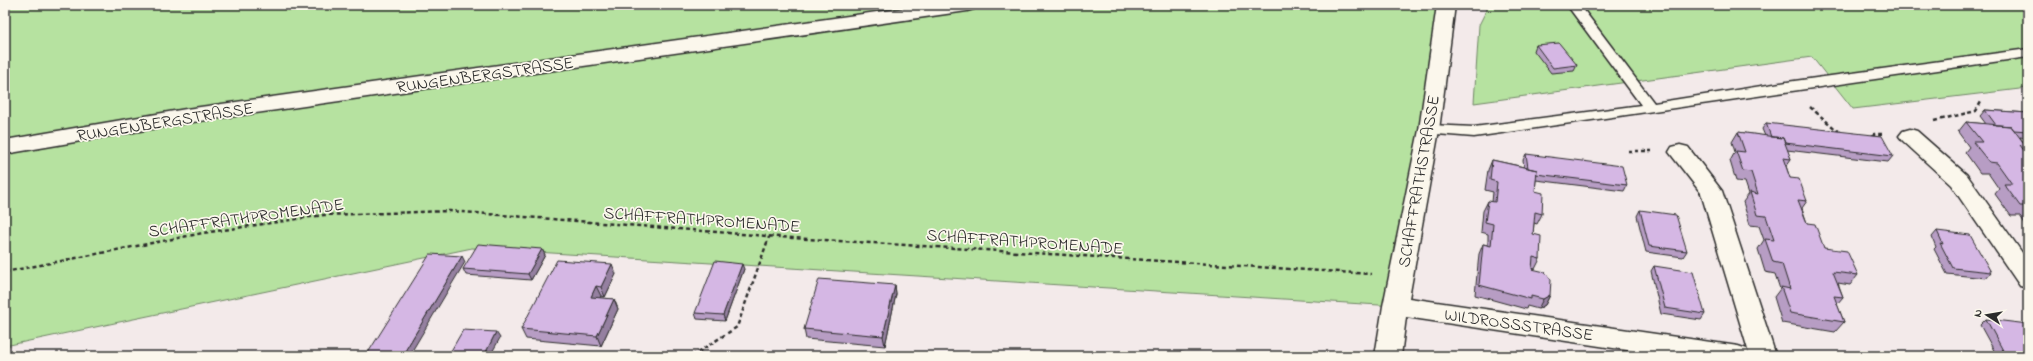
<svg xmlns="http://www.w3.org/2000/svg" width="2033" height="361" font-family="'Indie Flower',sans-serif">
<rect width="100%" height="100%" fill="#f3eaea"/>
<filter id="ink" filterUnits="userSpaceOnUse"><feTurbulence type="fractalNoise" baseFrequency=".025" numOctaves="2"/><feDisplacementMap in="SourceGraphic" scale="8" xChannelSelector="R" yChannelSelector="G"/><feConvolveMatrix kernelMatrix="1 2 1 2 8 2 1 2 1" color-interpolation-filters="sRGB"/></filter>
<g filter="url(#ink)">
<!-- green -->
<path fill="#b6e2a0" stroke="#708666" d="M 5,5 L 1439,5 L 1395,306 L 472,248 L 5,346 Z
M 1489,5 L 2028,5 L 2028,88 L 1853,109 L 1812,57 L 1474,103 L 1479,25 Z"/>
<g fill="none" stroke-linecap="round" stroke-linejoin="round">
<!-- lane casing -->
<g stroke="#2b2b2b" stroke-width="3">
<path id="lane" d="M 1567,5 L 1580,5 L 1654,103 L 1787,82 L 2028,49 L 2028,57 L 1474,137 L 1424,133 L 1422,130 L 1424,127 L 1429,125 L 1474,127 L 1641,105 Z"/>
</g>
<!-- street casing -->
<g stroke="#2b2b2b" stroke-width="3">
<path id="street" d="M 1437,5 L 1455,5 L 1439,130 L 1409,298 L 1738,346 L 1747,349 L 1749,353 L 1701,193 L 1669,152 L 1672,147 L 1680,145 L 1688,147 L 1722,191 L 1776,356 L 1667,356 L 1406,317 L 1401,356 L 1375,356 L 1383,306 L 1419,130 Z
M 1910,129 L 1917,131 L 1967,175 L 2028,261 L 2028,288 L 2020,286 L 1951,185 L 1903,141 L 1899,136 L 1903,131 Z"/>
</g>
<!-- secondary casing -->
<g stroke="#2b2b2b" stroke-width="3">
<path id="secondary" d="M 927,5 L 976,5 L 974,9 L 967,11 L 186,123 L 5,154 L 5,140 L 186,109 Z"/>
</g>
<!-- path -->
<path stroke="#2b2b2b" stroke-width="2.5" stroke-dasharray="4 3" stroke-linecap="butt" d="M 1810,107 L 1839,132
M 1934,121 L 1976,111 L 1981,102
M 1872,136 L 1874,134 L 1882,134
M 1628,151 L 1652,151
M 5,272 L 203,233 L 324,215 L 450,211 L 792,238 L 1371,274
M 692,356 L 737,327 L 769,237"/>
<!-- lane -->
<use href="#lane" fill="#fbf7ec" fill-rule="evenodd"/>
<!-- street -->
<use href="#street" fill="#fbf7ec" fill-rule="evenodd"/>
<!-- secondary -->
<use href="#secondary" fill="#fbf7ec" fill-rule="evenodd"/>
</g>
<!-- wall -->
<path fill="#b79dc4" stroke="#2b2b2b" d="M 1536,45 L 1577,65 L 1574,71 L 1551,73 L 1534,51 Z
M 1985,110 L 2028,113 L 2028,138 L 2020,137 L 2026,146 L 2023,149 L 2028,156 L 2028,228 L 2020,216 L 2011,216 L 1995,194 L 1999,189 L 1988,173 L 1980,173 L 1965,152 L 1969,147 L 1958,132 L 1966,122 L 1986,124 L 1980,116 Z
M 1766,123 L 1893,156 L 1888,162 L 1787,150 L 1791,159 L 1786,166 L 1790,178 L 1807,201 L 1802,208 L 1807,223 L 1824,248 L 1858,275 L 1850,285 L 1838,283 L 1843,297 L 1837,304 L 1844,322 L 1835,332 L 1782,323 L 1774,297 L 1780,289 L 1775,274 L 1765,272 L 1758,249 L 1764,240 L 1759,226 L 1750,225 L 1743,202 L 1749,194 L 1745,182 L 1736,181 L 1730,161 L 1735,152 L 1732,142 L 1738,132 L 1765,136 L 1762,129 Z
M 1526,154 L 1627,185 L 1624,191 L 1536,180 L 1535,191 L 1542,214 L 1537,224 L 1534,223 L 1533,234 L 1540,259 L 1535,269 L 1532,268 L 1550,295 L 1545,305 L 1538,309 L 1527,306 L 1526,309 L 1475,295 L 1479,254 L 1483,244 L 1488,245 L 1488,234 L 1481,232 L 1483,211 L 1488,201 L 1492,202 L 1493,192 L 1485,190 L 1488,170 L 1492,160 L 1524,167 L 1523,160 Z
M 1640,210 L 1687,251 L 1683,257 L 1646,252 L 1637,216 Z
M 1937,231 L 1991,272 L 1986,278 L 1947,274 L 1934,249 L 1936,247 L 1932,237 Z
M 542,249 L 545,255 L 531,280 L 466,275 L 463,269 Z
M 1654,266 L 1705,314 L 1701,320 L 1661,314 L 1651,271 Z
M 744,269 L 725,321 L 697,319 L 695,313 Z
M 616,274 L 605,297 L 601,296 L 600,298 L 614,299 L 618,309 L 601,346 L 526,339 L 521,329 Z
M 895,285 L 896,294 L 885,346 L 806,339 L 804,329 Z
M 1986,319 L 2028,356 L 1997,356 L 1980,325 Z"/>
<!-- shaded-wall -->
<path fill="#9580a0" stroke="#2b2b2b" d="M 542,249 L 545,255 L 531,280 L 528,274 Z
M 462,256 L 465,262 L 409,356 L 402,356 Z
M 612,264 L 616,274 L 605,297 L 601,287 Z
M 742,264 L 744,269 L 725,321 L 723,315 Z
M 895,285 L 896,294 L 885,346 L 883,336 Z
M 596,286 L 601,296 L 595,307 L 591,297 Z
M 1550,295 L 1545,305 L 1538,309 L 1543,299 Z
M 614,299 L 618,309 L 601,346 L 597,336 Z
M 496,332 L 500,338 L 490,356 L 484,356 Z"/>
<!-- building -->
<path fill="#d5b7e4" stroke="#2b2b2b" d="M 1559,43 L 1577,65 L 1553,68 L 1536,45 Z
M 1985,110 L 2028,113 L 2028,131 L 2014,130 L 2011,126 L 1996,125 Z
M 1966,122 L 2011,126 L 2026,146 L 2020,145 L 2028,156 L 2028,206 L 2020,206 L 2004,184 L 2012,184 L 1997,163 L 1989,162 L 1973,142 L 1982,142 Z
M 1766,123 L 1882,136 L 1893,156 L 1785,143 L 1783,138 L 1771,137 Z
M 1738,132 L 1783,138 L 1791,159 L 1783,158 L 1790,178 L 1799,179 L 1807,201 L 1798,200 L 1807,223 L 1815,224 L 1824,248 L 1847,251 L 1858,275 L 1833,272 L 1843,297 L 1834,296 L 1844,322 L 1790,313 L 1781,287 L 1790,289 L 1782,264 L 1773,262 L 1765,239 L 1774,240 L 1766,216 L 1757,215 L 1750,192 L 1758,194 L 1751,172 L 1743,171 L 1736,151 L 1745,152 Z
M 1526,154 L 1622,166 L 1627,185 L 1536,174 L 1537,170 L 1528,168 Z
M 1492,160 L 1537,170 L 1535,191 L 1543,193 L 1542,214 L 1535,212 L 1533,234 L 1541,236 L 1540,259 L 1533,257 L 1532,269 L 1545,272 L 1551,280 L 1550,295 L 1543,299 L 1531,296 L 1531,299 L 1479,285 L 1483,244 L 1491,246 L 1493,224 L 1485,222 L 1488,201 L 1495,202 L 1497,182 L 1490,180 Z
M 1640,210 L 1676,215 L 1687,251 L 1649,246 Z
M 1937,231 L 1970,235 L 1991,272 L 1953,268 L 1940,243 L 1943,244 Z
M 478,244 L 542,249 L 528,274 L 463,269 Z
M 430,254 L 462,256 L 402,356 L 366,356 Z
M 557,260 L 612,264 L 601,287 L 596,286 L 591,297 L 614,299 L 597,336 L 521,329 Z
M 715,261 L 742,264 L 723,315 L 695,313 Z
M 1654,266 L 1693,272 L 1705,314 L 1665,308 Z
M 819,279 L 895,285 L 883,336 L 804,329 Z
M 1986,319 L 2028,324 L 2028,356 L 2006,356 Z
M 463,330 L 496,332 L 484,356 L 448,356 Z
M 1180,352 L 1194,356 L 1179,356 Z"/>
</g>
<g text-anchor="middle" stroke-width="3.5" stroke-linejoin="round" paint-order="stroke">
<!-- street labels -->
<g font-size="17" fill="#2b2b2b" stroke="#fbf7ec">
<text transform="translate(485 74) rotate(-8)" y="6">RUNGENBERGSTRASSE</text>
<text transform="translate(165 121) rotate(-9)" y="6">RUNGENBERGSTRASSE</text>
<text transform="translate(1418 181) rotate(-80)" y="6">SCHAFFRATHSTRASSE</text>
<text transform="translate(246 217) rotate(-8)" y="6">SCHAFFRATHPROMENADE</text>
<text transform="translate(702 219) rotate(4)" y="6">SCHAFFRATHPROMENADE</text>
<text transform="translate(1025 241) rotate(4)" y="6">SCHAFFRATHPROMENADE</text>
<text transform="translate(1519 324) rotate(8)" y="6">WILDROSSSTRASSE</text>
</g>
</g>
<!-- margin -->
<rect width="2033" height="361" fill="none" stroke="#fbf7ec" stroke-width="20"/>
<rect x="10" y="10" width="2013" height="341" fill="none" stroke="#2b2b2b" stroke-width="1.5" filter="url(#ink)"/>
<!-- north arrow -->
<g transform="translate(1987 315) rotate(282)" stroke="#fbf7ec" stroke-width="3" paint-order="stroke">
<path d="M0-3L7 15L0 10L-7 15Z" fill="#2b2b2b"/>
<text y="-6" font-size="11" font-weight="bold" text-anchor="middle" fill="#2b2b2b">N</text>
</g>
</svg>
